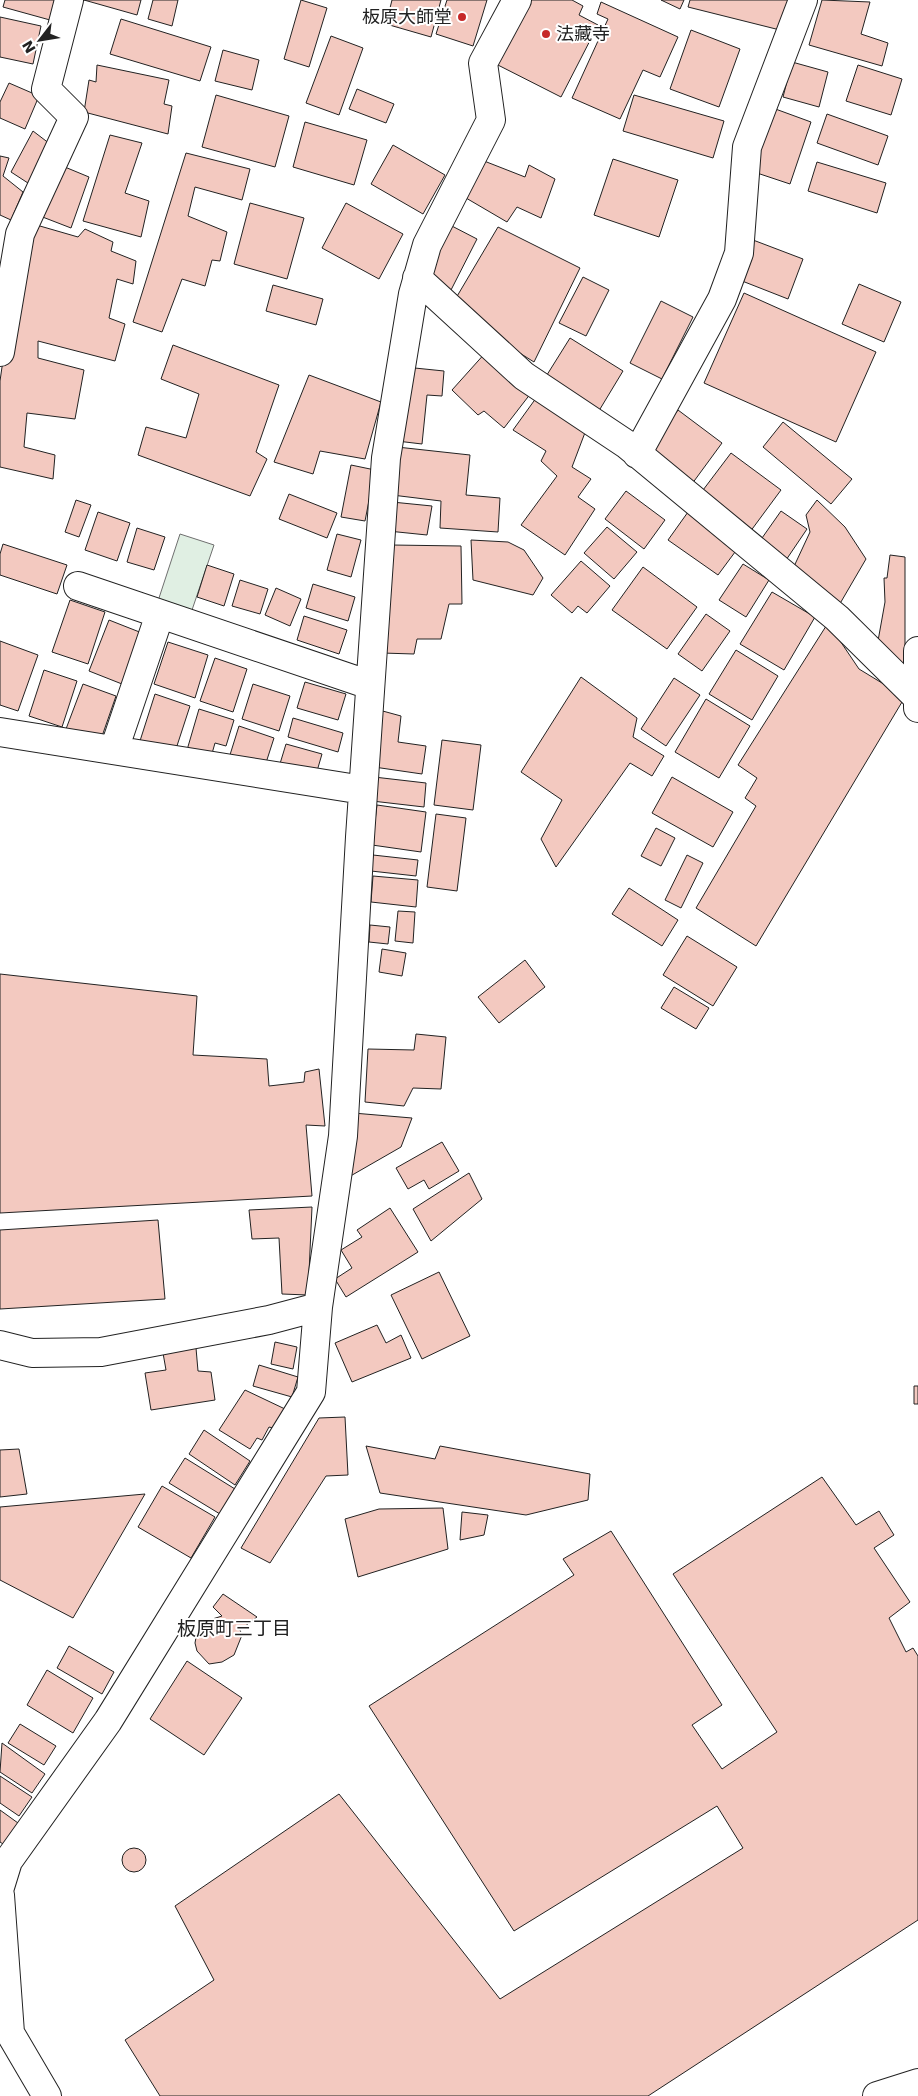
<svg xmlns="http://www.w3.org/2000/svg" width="918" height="2096" font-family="'DejaVu Sans','Noto Sans JP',sans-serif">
<rect width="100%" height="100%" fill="#fff"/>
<!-- green -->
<path fill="#e0efe3" stroke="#6f6f6f" d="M 180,534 L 214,545 L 191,613 L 158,601 Z"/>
<!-- building -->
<path fill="#f3c9c0" stroke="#222" d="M 5,0 L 55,0 L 50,20 L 3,7 Z
M 84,0 L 141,0 L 137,15 Z
M 153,0 L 178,0 L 172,26 L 148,19 Z
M 301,0 L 327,8 L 309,67 L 284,59 Z
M 392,0 L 441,0 L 431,37 L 386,24 Z
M 447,0 L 487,0 L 473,46 L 436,34 Z
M 521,0 L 572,0 L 583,6 L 579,15 L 598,25 L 561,97 L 490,61 Z
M 661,0 L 684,0 L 680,9 Z
M 690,0 L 788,0 L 780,30 L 688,7 Z
M 822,0 L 870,2 L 861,34 L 888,43 L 882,66 L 809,45 Z
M 601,2 L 678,37 L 660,77 L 643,70 L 620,119 L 572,98 L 608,19 L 597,14 Z
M 0,17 L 41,26 L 33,64 L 0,57 Z
M 121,19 L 211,47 L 200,81 L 110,54 Z
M 691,30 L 740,49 L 719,107 L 670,89 Z
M 331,36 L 363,48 L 339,115 L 306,103 Z
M 223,50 L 259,60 L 252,90 L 215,81 Z
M 792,62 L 828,72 L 819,107 L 783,97 Z
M 97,65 L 169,80 L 164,104 L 172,106 L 168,134 L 84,112 L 89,80 L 96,82 Z
M 858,65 L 902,79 L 891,115 L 846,101 Z
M 9,83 L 39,96 L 25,129 L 0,118 L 0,102 Z
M 357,89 L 394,104 L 386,123 L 349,109 Z
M 216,95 L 289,116 L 275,167 L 202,147 Z
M 634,95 L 724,121 L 713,158 L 623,131 Z
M 770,107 L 811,122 L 790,184 L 748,170 Z
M 827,114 L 888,136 L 878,165 L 817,143 Z
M 305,122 L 367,140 L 354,185 L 293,167 Z
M 33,131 L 50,144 L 31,185 L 11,172 Z
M 110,135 L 142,143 L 125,193 L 149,201 L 141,237 L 83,221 Z
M 393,145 L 445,175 L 423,214 L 371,184 Z
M 186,153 L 250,169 L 242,200 L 195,187 L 188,216 L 227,232 L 220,261 L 212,260 L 205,286 L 182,279 L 162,332 L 133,322 Z
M 0,156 L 9,158 L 3,176 L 23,192 L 11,220 L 0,215 Z
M 479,159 L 525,177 L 529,165 L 555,179 L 541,218 L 517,207 L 507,222 L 466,198 Z
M 613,159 L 678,180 L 659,237 L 594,215 Z
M 817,162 L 886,183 L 877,213 L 808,191 Z
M 60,165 L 89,177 L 71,228 L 40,216 Z
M 250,203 L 304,218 L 287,279 L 234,264 Z
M 346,203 L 403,234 L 379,279 L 322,248 Z
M 33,224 L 78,237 L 85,229 L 113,242 L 111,251 L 136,261 L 133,284 L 117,279 L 109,318 L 125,324 L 115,361 L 38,341 L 38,358 L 84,370 L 75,419 L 27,413 L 24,447 L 55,455 L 53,479 L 0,467 L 0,381 L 4,353 Z
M 448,224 L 477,239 L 451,290 L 424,269 Z
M 498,227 L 580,268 L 534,362 L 467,320 L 456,298 Z
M 753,240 L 803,259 L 788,299 L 737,279 Z
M 583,277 L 609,290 L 586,336 L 559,323 Z
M 859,284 L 901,302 L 884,342 L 842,324 Z
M 273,285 L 323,299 L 316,325 L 266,311 Z
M 744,293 L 876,352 L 836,442 L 704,383 Z
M 661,301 L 693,317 L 662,379 L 630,363 Z
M 570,338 L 623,371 L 594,419 L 540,386 Z
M 173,345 L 279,385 L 256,452 L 267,459 L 250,496 L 138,455 L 146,427 L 186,438 L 199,394 L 161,379 Z
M 487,351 L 531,393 L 504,428 L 484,411 L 478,415 L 452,390 Z
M 405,367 L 444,371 L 442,396 L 427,395 L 422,444 L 397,441 Z
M 309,375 L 381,402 L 365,459 L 320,451 L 313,474 L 274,462 Z
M 539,394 L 589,422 L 572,467 L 591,479 L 578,497 L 595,509 L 565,555 L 521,525 L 557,476 L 541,461 L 546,451 L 513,430 Z
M 678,410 L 722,443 L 689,488 L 645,454 Z
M 783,422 L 852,479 L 831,504 L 763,447 Z
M 397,447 L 470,455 L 466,495 L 500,498 L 498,532 L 440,528 L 441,501 L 392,495 Z
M 731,453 L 781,490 L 747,536 L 697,498 Z
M 351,465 L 375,470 L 365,521 L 341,517 Z
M 626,491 L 665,520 L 644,549 L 605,519 Z
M 289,494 L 337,513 L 327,538 L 279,519 Z
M 76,500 L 91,505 L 79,537 L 65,532 Z
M 817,500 L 845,527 L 866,559 L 838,607 L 790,575 L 810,532 L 806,515 Z
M 392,502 L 432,506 L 427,535 L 388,531 Z
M 781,511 L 807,529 L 782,566 L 755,548 Z
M 98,512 L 130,523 L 117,561 L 85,550 Z
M 688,512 L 738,548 L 718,575 L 668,540 Z
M 607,527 L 637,552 L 614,579 L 584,553 Z
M 137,528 L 165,537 L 154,570 L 127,562 Z
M 337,534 L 361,540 L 351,577 L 327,570 Z
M 471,540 L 508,542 L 524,550 L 543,578 L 533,595 L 473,580 Z
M 3,544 L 67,565 L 57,594 L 0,575 L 0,554 Z
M 392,545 L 461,546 L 462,604 L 449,604 L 441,639 L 417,639 L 414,654 L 382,653 Z
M 890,555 L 905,557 L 905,664 L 876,652 L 885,602 L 884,578 L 887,578 Z
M 581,561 L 610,586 L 587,613 L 578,606 L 572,613 L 551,595 Z
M 743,564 L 769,580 L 746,617 L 719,600 Z
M 207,565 L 234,574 L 224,606 L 197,597 Z
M 643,567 L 697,607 L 667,649 L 612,610 Z
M 240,580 L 268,589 L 260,614 L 232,606 Z
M 313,584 L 355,597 L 348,621 L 306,608 Z
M 276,588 L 301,599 L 290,626 L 265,615 Z
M 772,592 L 815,617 L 784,670 L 740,644 Z
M 70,600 L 105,612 L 88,664 L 52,652 Z
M 706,614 L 730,631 L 702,671 L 678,654 Z
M 304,616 L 347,630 L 339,654 L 297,640 Z
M 109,620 L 142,633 L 122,684 L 89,671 Z
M 828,623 L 859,669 L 905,697 L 756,946 L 696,908 L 756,806 L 745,798 L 757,778 L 738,765 Z
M 0,641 L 38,655 L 18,711 L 0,705 Z
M 168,642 L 208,655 L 195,698 L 154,684 Z
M 736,650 L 778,676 L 752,720 L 709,694 Z
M 215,658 L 247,669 L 233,712 L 200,701 Z
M 44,670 L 77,681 L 62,727 L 29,716 Z
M 581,677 L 637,718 L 633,737 L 664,756 L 652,776 L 630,763 L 556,867 L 541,839 L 562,800 L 521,772 Z
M 674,678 L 700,695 L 666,746 L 641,729 Z
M 305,682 L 346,694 L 338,720 L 297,708 Z
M 83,684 L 116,696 L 100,742 L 66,729 Z
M 253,684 L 290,696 L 279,731 L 242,719 Z
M 155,694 L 190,706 L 174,755 L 139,744 Z
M 706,699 L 750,726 L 719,778 L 675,752 Z
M 199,709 L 234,720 L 226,746 L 215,743 L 211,757 L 187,750 Z
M 379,710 L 401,716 L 398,742 L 426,746 L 422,774 L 374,767 Z
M 293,718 L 343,733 L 338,752 L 288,737 Z
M 239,726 L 274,738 L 264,769 L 229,758 Z
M 442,740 L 481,745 L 473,810 L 434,805 Z
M 286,744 L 322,754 L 315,778 L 279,767 Z
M 374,777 L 426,783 L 424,807 L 372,801 Z
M 672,777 L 733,812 L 713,847 L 652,813 Z
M 377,805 L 426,812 L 421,852 L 372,845 Z
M 436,814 L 466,818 L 457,891 L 427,887 Z
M 656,828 L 675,838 L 661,866 L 641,856 Z
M 373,855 L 418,860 L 416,876 L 371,871 Z
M 687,855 L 703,863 L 681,908 L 665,900 Z
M 373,876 L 418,880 L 416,907 L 371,902 Z
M 629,888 L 678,920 L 662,946 L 612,914 Z
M 398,911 L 415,912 L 413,943 L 395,941 Z
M 370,925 L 390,927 L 388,944 L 369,942 Z
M 687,936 L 737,967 L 713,1006 L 663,975 Z
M 382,949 L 406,953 L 402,976 L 379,972 Z
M 525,960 L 545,987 L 499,1023 L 478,997 Z
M 0,974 L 197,996 L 193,1055 L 267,1059 L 269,1086 L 304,1082 L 305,1072 L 319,1069 L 325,1126 L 306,1125 L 312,1196 L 0,1213 Z
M 674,987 L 709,1008 L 696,1029 L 661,1008 Z
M 416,1034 L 446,1037 L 441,1089 L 413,1088 L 404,1106 L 365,1102 L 368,1049 L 414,1050 Z
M 353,1113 L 412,1118 L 401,1147 L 347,1178 Z
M 442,1142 L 459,1171 L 429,1189 L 424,1180 L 408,1189 L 396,1168 Z
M 469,1173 L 482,1199 L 431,1241 L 413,1209 Z
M 312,1207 L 308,1295 L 282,1294 L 279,1238 L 252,1239 L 249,1210 Z
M 390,1208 L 418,1252 L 346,1297 L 335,1279 L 352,1268 L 341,1250 L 362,1237 L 357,1230 Z
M 158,1220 L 165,1299 L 0,1309 L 0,1230 Z
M 439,1272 L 470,1336 L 422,1359 L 391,1295 Z
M 377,1325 L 386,1343 L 401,1335 L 411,1358 L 352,1382 L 335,1343 Z
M 275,1342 L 297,1347 L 293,1369 L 271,1364 Z
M 196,1348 L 198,1371 L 211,1372 L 215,1400 L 151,1410 L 145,1373 L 166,1370 L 163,1353 Z
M 259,1365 L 298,1377 L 292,1397 L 253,1386 Z
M 914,1386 L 918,1386 L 918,1404 L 914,1404 Z
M 245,1390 L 285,1409 L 273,1428 L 269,1427 L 262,1440 L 257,1438 L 250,1449 L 219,1430 Z
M 345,1417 L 348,1475 L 326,1476 L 270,1563 L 241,1548 L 319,1418 Z
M 204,1430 L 250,1461 L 235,1485 L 189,1454 Z
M 366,1446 L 435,1459 L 440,1446 L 590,1474 L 588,1500 L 526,1515 L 380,1493 Z
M 19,1449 L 27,1494 L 0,1497 L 0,1450 Z
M 185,1458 L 235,1489 L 220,1514 L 169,1483 Z
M 822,1477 L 856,1525 L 879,1511 L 894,1535 L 874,1548 L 910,1602 L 889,1618 L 906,1652 L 913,1648 L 918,1656 L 918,1920 L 648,2096 L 160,2096 L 125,2040 L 214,1980 L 175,1906 L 339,1794 L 500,1999 L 743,1848 L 717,1806 L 514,1931 L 369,1706 L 574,1575 L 563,1559 L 611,1531 L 722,1705 L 692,1725 L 722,1769 L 777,1732 L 673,1574 Z
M 162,1486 L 215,1517 L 191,1558 L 138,1527 Z
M 145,1494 L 73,1618 L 0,1580 L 0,1507 Z
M 443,1508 L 448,1549 L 358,1577 L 345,1519 L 379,1509 Z
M 462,1512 L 488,1515 L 484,1535 L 460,1540 Z
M 223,1594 L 257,1617 L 240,1630 L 242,1635 L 234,1655 L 222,1662 L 209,1664 L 197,1651 L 195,1643 L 197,1632 L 206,1621 L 222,1616 L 213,1607 Z
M 69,1646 L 114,1672 L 102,1694 L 57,1668 Z
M 187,1661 L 242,1698 L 204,1755 L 150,1719 Z
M 47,1670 L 93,1698 L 73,1733 L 27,1705 Z
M 20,1724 L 56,1746 L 44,1765 L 8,1743 Z
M 2,1743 L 45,1774 L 32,1793 L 0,1772 Z
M 0,1776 L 32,1797 L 19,1816 L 0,1803 Z
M 0,1810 L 18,1823 L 3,1844 L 0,1842 Z
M122 1860a12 12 0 1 1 24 0a12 12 0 1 1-24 0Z"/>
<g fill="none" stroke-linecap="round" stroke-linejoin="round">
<!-- street casing -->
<g stroke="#222" stroke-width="30">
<path id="street" d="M 417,278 L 524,376 L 626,444 L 837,618 L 917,697
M 0,352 L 20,234 L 74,117 L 46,89 L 69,0
M 637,454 L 722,299 L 739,253 L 747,147 L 803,0
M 78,586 L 370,685
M 918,708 L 918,651
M 0,732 L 363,790
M 114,750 L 160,614
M 0,1345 L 32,1353 L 101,1352 L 269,1320 L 318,1307 L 343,1136 L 360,837 L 386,458 L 413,294 L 427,245 L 491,120 L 483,63 L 517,0
M 0,1887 L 8,1861 L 108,1721 L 311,1392 L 318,1307
M 0,1895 L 10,2033 L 47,2096"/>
</g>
<!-- secondary casing -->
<g stroke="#222" stroke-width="30">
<path id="secondary" d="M 877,2096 L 918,2083"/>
</g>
<!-- street -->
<use href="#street" stroke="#fff" stroke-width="28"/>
<!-- secondary -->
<use href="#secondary" stroke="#fff" stroke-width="28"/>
</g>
<!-- markers -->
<g fill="#c62828" stroke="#fff" stroke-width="2">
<circle cx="462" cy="17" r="5"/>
<circle cx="546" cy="34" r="5"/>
</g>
<g text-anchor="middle" stroke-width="4" stroke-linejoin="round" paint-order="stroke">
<!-- poi labels -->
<g font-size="18" fill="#222" stroke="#fff" text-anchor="end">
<text x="452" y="23">板原大師堂</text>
<text x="556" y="40" text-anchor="start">法藏寺</text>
</g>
<!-- neighbourhood labels -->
<g font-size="19" fill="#222" stroke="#fff">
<text x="234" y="1635">板原町三丁目</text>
</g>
</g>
<!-- north arrow -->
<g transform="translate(40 40) rotate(239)" stroke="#ffffff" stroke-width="4" paint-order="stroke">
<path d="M0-4L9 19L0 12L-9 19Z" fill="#222222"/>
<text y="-8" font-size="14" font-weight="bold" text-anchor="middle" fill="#222222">N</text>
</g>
</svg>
